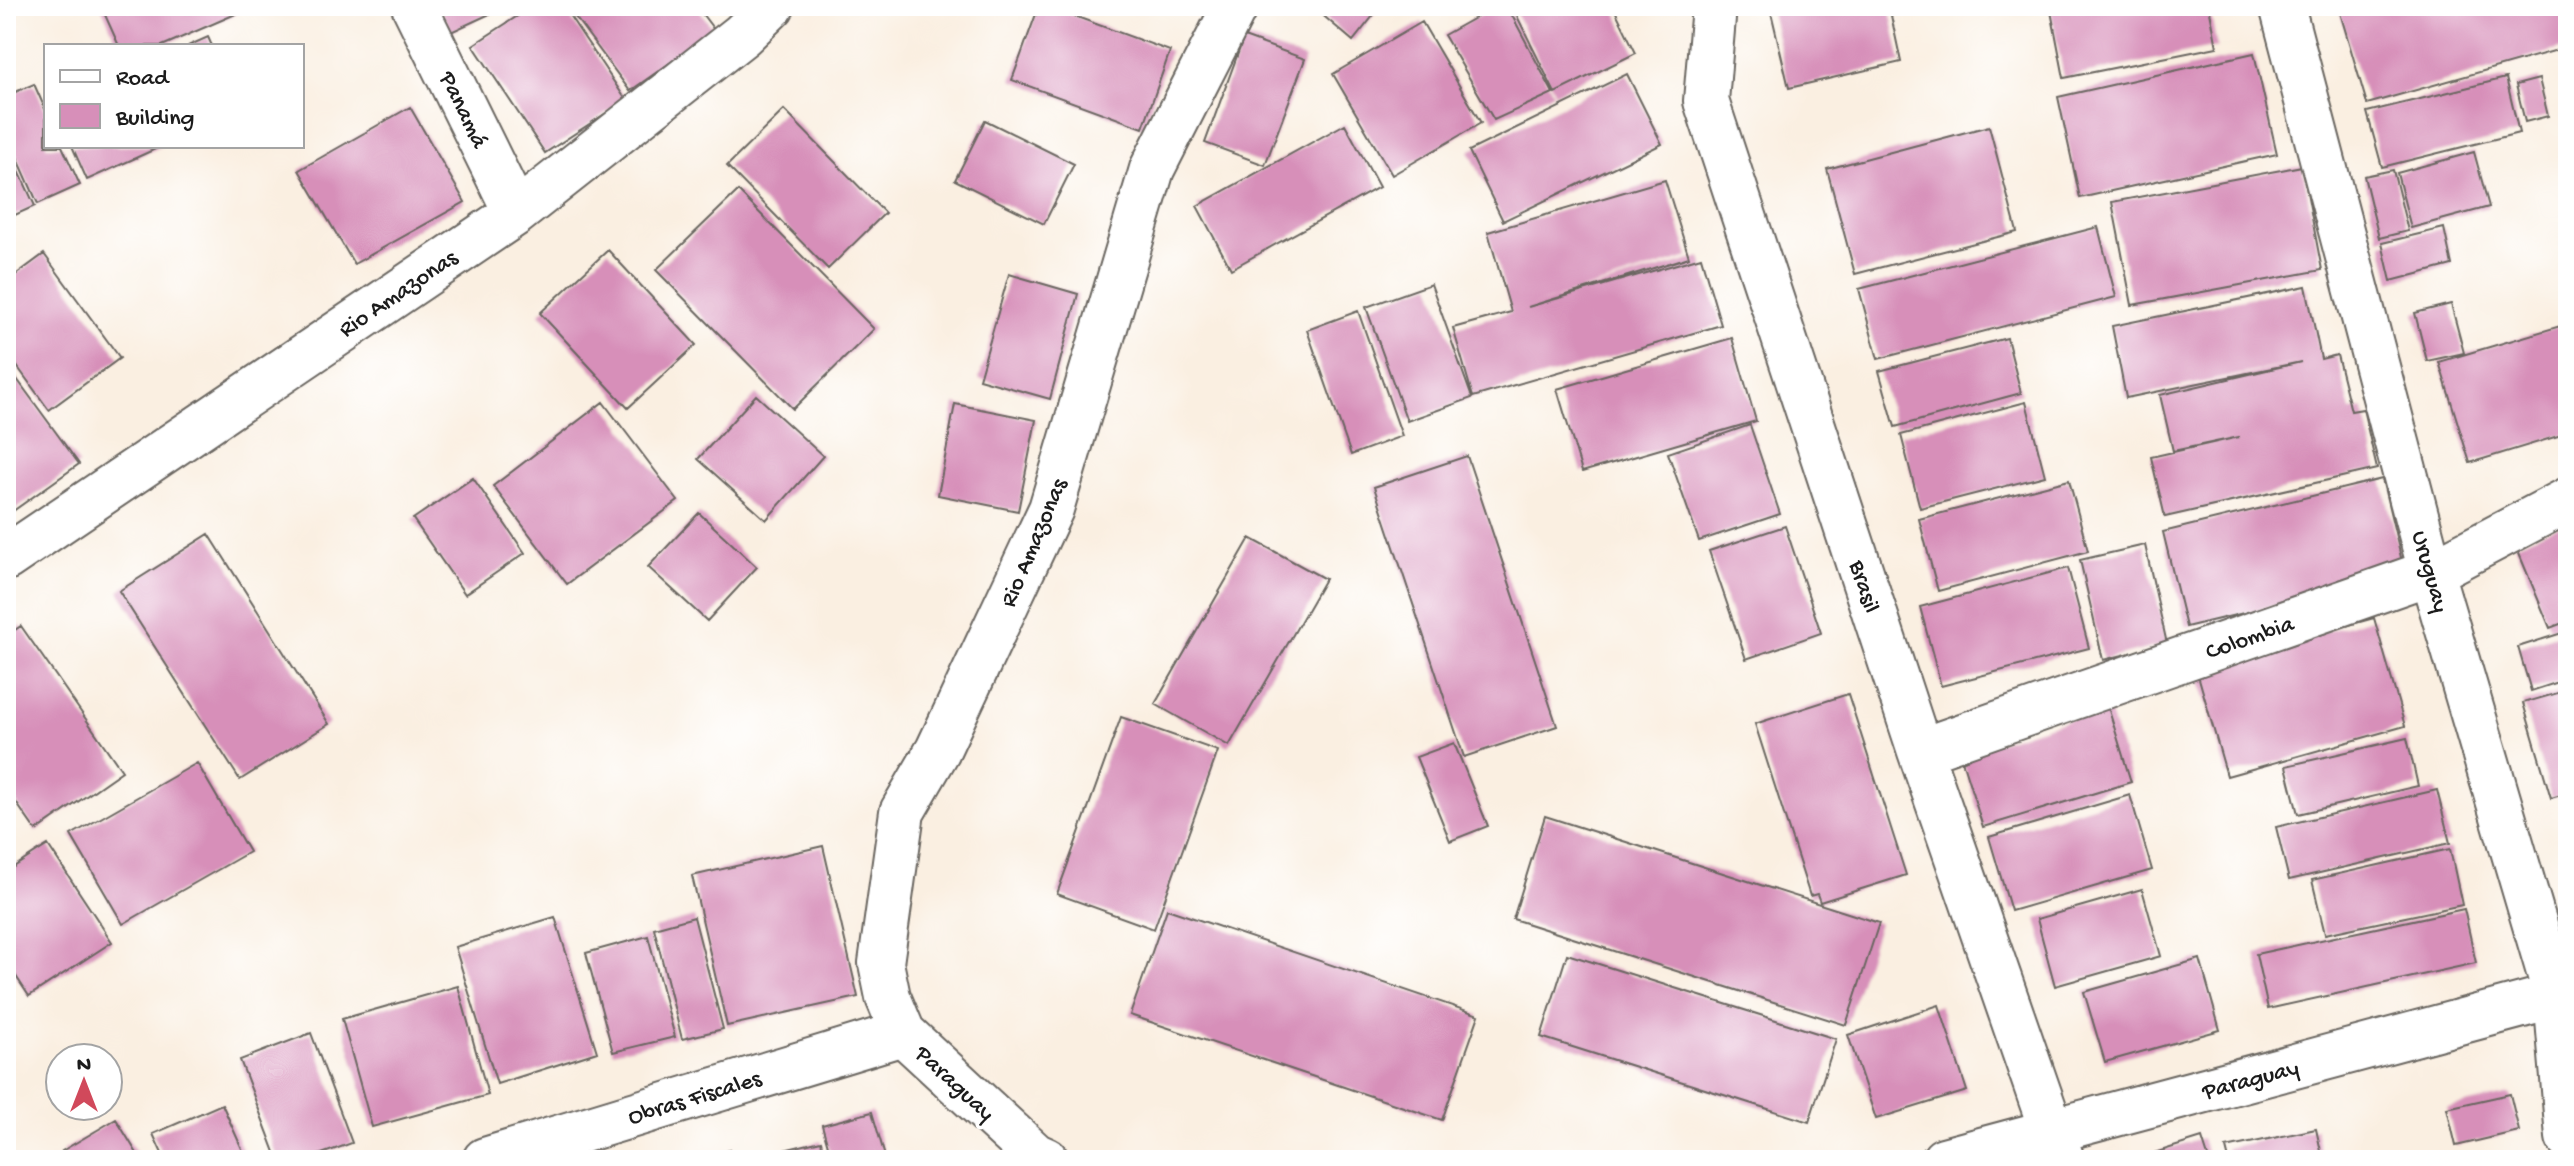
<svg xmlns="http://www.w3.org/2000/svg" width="2574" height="1166" font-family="'Gochi Hand',sans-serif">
<rect width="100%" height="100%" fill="#fff"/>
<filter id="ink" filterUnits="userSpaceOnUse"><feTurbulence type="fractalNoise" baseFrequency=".0125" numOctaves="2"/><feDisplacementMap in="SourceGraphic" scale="16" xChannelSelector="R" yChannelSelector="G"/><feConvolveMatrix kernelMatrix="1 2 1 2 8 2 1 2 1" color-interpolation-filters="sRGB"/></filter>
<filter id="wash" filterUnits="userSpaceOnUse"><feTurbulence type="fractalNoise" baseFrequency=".006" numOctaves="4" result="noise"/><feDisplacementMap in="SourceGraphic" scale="32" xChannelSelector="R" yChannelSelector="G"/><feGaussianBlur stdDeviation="1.8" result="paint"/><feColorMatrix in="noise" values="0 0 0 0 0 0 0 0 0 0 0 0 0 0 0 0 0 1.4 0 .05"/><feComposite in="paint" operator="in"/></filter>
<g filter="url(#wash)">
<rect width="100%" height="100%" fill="#faefe1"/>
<g id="blocks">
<!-- building -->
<path fill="#d78fb9" d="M 101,6 L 254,6 L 162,46 L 119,46 Z
M 439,6 L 507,6 L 451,32 Z
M 533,6 L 563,6 L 626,100 L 545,153 L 473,45 Z
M 576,6 L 696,6 L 715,31 L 630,91 L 570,10 Z
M 1039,6 L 1047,6 L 1170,51 L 1143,128 L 1012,80 Z
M 1312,6 L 1381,6 L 1353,41 Z
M 1496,6 L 1507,6 L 1553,93 L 1494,120 L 1444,35 Z
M 1512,6 L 1613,6 L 1636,53 L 1555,93 Z
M 1778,6 L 1889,6 L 1901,62 L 1789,88 L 1770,8 Z
M 2050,6 L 2209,6 L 2217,47 L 2064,78 Z
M 2338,6 L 2568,6 L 2568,47 L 2367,104 Z
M 1422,22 L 1481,123 L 1392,175 L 1333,74 Z
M 208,37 L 212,46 L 188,46 Z
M 1244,37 L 1305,59 L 1265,165 L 1205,143 Z
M 2254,53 L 2277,154 L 2080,198 L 2058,97 Z
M 1627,74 L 1662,144 L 1503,221 L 1469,151 Z
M 2506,78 L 2519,133 L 2382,167 L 2367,112 Z
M 2539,79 L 2548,116 L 2525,122 L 2516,85 Z
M 34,84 L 46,111 L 46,146 L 62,146 L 80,185 L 38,204 L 6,132 L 6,96 Z
M 410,107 L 465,202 L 354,264 L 299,170 Z
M 784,110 L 885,213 L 828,269 L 727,166 Z
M 985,120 L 1074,164 L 1044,224 L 955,180 Z
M 1345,124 L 1379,187 L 1231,269 L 1197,206 Z
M 1989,126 L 2017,232 L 1855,274 L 1827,169 Z
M 6,143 L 35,206 L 6,219 Z
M 72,146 L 162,146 L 87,180 Z
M 2474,152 L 2489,207 L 2411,228 L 2397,173 Z
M 2302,166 L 2322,270 L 2132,305 L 2112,202 Z
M 2393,170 L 2408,231 L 2379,238 L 2364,176 Z
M 1665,180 L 1689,257 L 1528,307 L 1701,257 L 1721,325 L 1473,397 L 1453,328 L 1511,312 L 1488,232 Z
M 738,191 L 874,329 L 793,409 L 656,270 Z
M 2098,227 L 2116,297 L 1878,359 L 1859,289 Z
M 2444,228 L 2452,265 L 2391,281 L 2382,243 Z
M 608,250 L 696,345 L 628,408 L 540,313 Z
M 44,254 L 120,358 L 49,410 L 6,351 L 6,282 Z
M 1009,274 L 1078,294 L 1050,399 L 979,379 Z
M 1431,284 L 1472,398 L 1407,421 L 1366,307 Z
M 2306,286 L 2321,359 L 2337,355 L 2351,411 L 2363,409 L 2377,469 L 2165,517 L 2151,457 L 2239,437 L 2173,451 L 2160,395 L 2301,362 L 2126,398 L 2112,326 Z
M 2451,304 L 2464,353 L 2427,361 L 2415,313 Z
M 1358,311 L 1402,436 L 1351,455 L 1307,330 Z
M 2567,324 L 2568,433 L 2470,463 L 2439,362 Z
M 1732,338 L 1756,421 L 1582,472 L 1557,389 Z
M 2007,338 L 2021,393 L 1895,427 L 1879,371 Z
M 6,364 L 79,464 L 6,516 Z
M 756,395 L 823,456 L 766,520 L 698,459 Z
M 603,402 L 678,501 L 567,584 L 493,486 Z
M 2026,402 L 2045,476 L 1920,508 L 1901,435 Z
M 955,404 L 1036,420 L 1018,511 L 938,495 Z
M 1750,425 L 1780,514 L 1699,541 L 1668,453 Z
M 1467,456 L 1557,726 L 1464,757 L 1374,487 Z
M 473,478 L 525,553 L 465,594 L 413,519 Z
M 2382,479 L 2405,574 L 2186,627 L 2163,532 Z
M 2069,480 L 2088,551 L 1938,591 L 1919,519 Z
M 699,513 L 757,567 L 707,621 L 648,567 Z
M 2568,521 L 2568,621 L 2550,628 L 2515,544 Z
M 1785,526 L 1821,633 L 1746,659 L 1709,551 Z
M 209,534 L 329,724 L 240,780 L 119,591 Z
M 1250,538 L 1325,579 L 1229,746 L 1155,704 Z
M 2145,545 L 2167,644 L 2103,660 L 2080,560 Z
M 2068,568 L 2089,648 L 1941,686 L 1920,607 Z
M 2374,618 L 2405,726 L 2227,776 L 2196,668 Z
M 21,626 L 122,771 L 36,831 L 6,788 L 6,636 Z
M 2568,631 L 2568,679 L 2531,691 L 2518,647 Z
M 2568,690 L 2568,793 L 2551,798 L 2523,703 Z
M 1848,694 L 1906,875 L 1820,902 L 1817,894 L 1810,896 L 1755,724 Z
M 2108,707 L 2131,782 L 1983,827 L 1960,754 Z
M 1121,717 L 1218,751 L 1154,929 L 1057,894 Z
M 2407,738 L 2418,786 L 2298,814 L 2286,766 Z
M 1454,743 L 1488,826 L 1450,841 L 1416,757 Z
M 197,763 L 249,852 L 123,924 L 71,835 Z
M 2437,790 L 2450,843 L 2289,880 L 2276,827 Z
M 2130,795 L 2152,870 L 2011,911 L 1989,837 Z
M 1545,816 L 1879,923 L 1846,1025 L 1513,919 Z
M 48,845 L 112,942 L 29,996 L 6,961 L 6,872 Z
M 823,846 L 858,997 L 727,1026 L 692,876 Z
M 2450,849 L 2462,905 L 2325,934 L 2312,880 Z
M 2142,889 L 2161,956 L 2055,986 L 2037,919 Z
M 1167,909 L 1479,1015 L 1442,1120 L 1130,1015 Z
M 2464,909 L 2476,963 L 2268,1009 L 2256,954 Z
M 555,917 L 597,1052 L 497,1084 L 455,947 Z
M 694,917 L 723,1029 L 682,1039 L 654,928 Z
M 648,936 L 675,1037 L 613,1052 L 586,953 Z
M 1567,954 L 1836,1039 L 1809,1122 L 1541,1037 Z
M 2200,959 L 2220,1030 L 2105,1062 L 2084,992 Z
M 458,986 L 488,1095 L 372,1127 L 342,1019 Z
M 1939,1005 L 1967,1091 L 1876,1119 L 1848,1035 Z
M 311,1033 L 352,1143 L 305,1160 L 278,1160 L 240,1060 Z
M 2510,1094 L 2519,1131 L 2456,1146 L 2447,1108 Z
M 222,1104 L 247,1160 L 165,1160 L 153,1134 Z
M 872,1112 L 886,1160 L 832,1160 L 822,1125 Z
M 116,1119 L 141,1160 L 68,1160 L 62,1151 Z
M 2316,1129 L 2323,1160 L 2229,1160 L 2226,1148 Z
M 2202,1138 L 2209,1160 L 2135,1160 L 2135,1159 Z
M 821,1141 L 826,1160 L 747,1160 L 747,1159 Z
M 730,1150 L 733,1160 L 698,1160 L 698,1159 Z"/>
</g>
</g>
<g filter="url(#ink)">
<use href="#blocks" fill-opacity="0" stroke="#6a6661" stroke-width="2"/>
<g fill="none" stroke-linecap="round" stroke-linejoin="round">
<!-- street casing -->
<g stroke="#6a6661" stroke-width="48">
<path id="street" d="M 414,6 L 516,213
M 1714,6 L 1706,101 L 1920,751 L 2062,1160
M 2282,6 L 2431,572 L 2556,996 L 2568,1137
M 6,558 L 516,213 L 742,35 L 772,6
M 1920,751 L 2431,572 L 2568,500
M 485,1160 L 903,1033
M 1046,1160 L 1035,1155 L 903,1033 L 888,997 L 881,963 L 902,812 L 938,750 L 1051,509 L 1152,169 L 1235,6
M 1944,1160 L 2556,996"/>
</g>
<!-- street -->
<use href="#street" stroke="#fff" stroke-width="44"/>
</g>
</g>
<g text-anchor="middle" stroke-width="7" stroke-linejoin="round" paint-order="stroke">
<!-- street labels -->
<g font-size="24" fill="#1c1c1c" stroke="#fff">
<text transform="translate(465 109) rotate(64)" y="8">Panamá</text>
<text transform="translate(397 292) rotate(-34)" y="8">Rio Amazonas</text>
<text transform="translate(1032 542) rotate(-67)" y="8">Rio Amazonas</text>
<text transform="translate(2432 571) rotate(74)" y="8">Uruguay</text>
<text transform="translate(1866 586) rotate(72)" y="8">Brasil</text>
<text transform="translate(2249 636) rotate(-19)" y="8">Colombia</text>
<text transform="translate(2250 1078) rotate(-15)" y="8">Paraguay</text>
<text transform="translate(956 1082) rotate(43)" y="8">Paraguay</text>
<text transform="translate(694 1096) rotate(-17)" y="8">Obras Fiscales</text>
</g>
</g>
<!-- margin -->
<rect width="2574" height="1166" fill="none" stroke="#fff" stroke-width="32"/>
<!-- legend -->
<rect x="44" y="44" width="260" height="104" fill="#ffffff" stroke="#a4a4a4" stroke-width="2"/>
<rect x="60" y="70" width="40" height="12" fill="#ffffff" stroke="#a4a4a4" stroke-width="2"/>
<text x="116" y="84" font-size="24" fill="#1c1c1c">Road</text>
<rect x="60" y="104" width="40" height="24" fill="#d78fb9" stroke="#a4a4a4" stroke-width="2"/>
<text x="116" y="124" font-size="24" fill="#1c1c1c">Building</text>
<!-- north arrow -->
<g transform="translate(84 1082)"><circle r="38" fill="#ffffff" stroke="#a4a4a4" stroke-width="2"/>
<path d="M0-6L14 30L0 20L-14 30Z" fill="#d1495b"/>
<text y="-12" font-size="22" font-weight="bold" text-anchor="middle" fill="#1c1c1c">N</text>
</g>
</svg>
